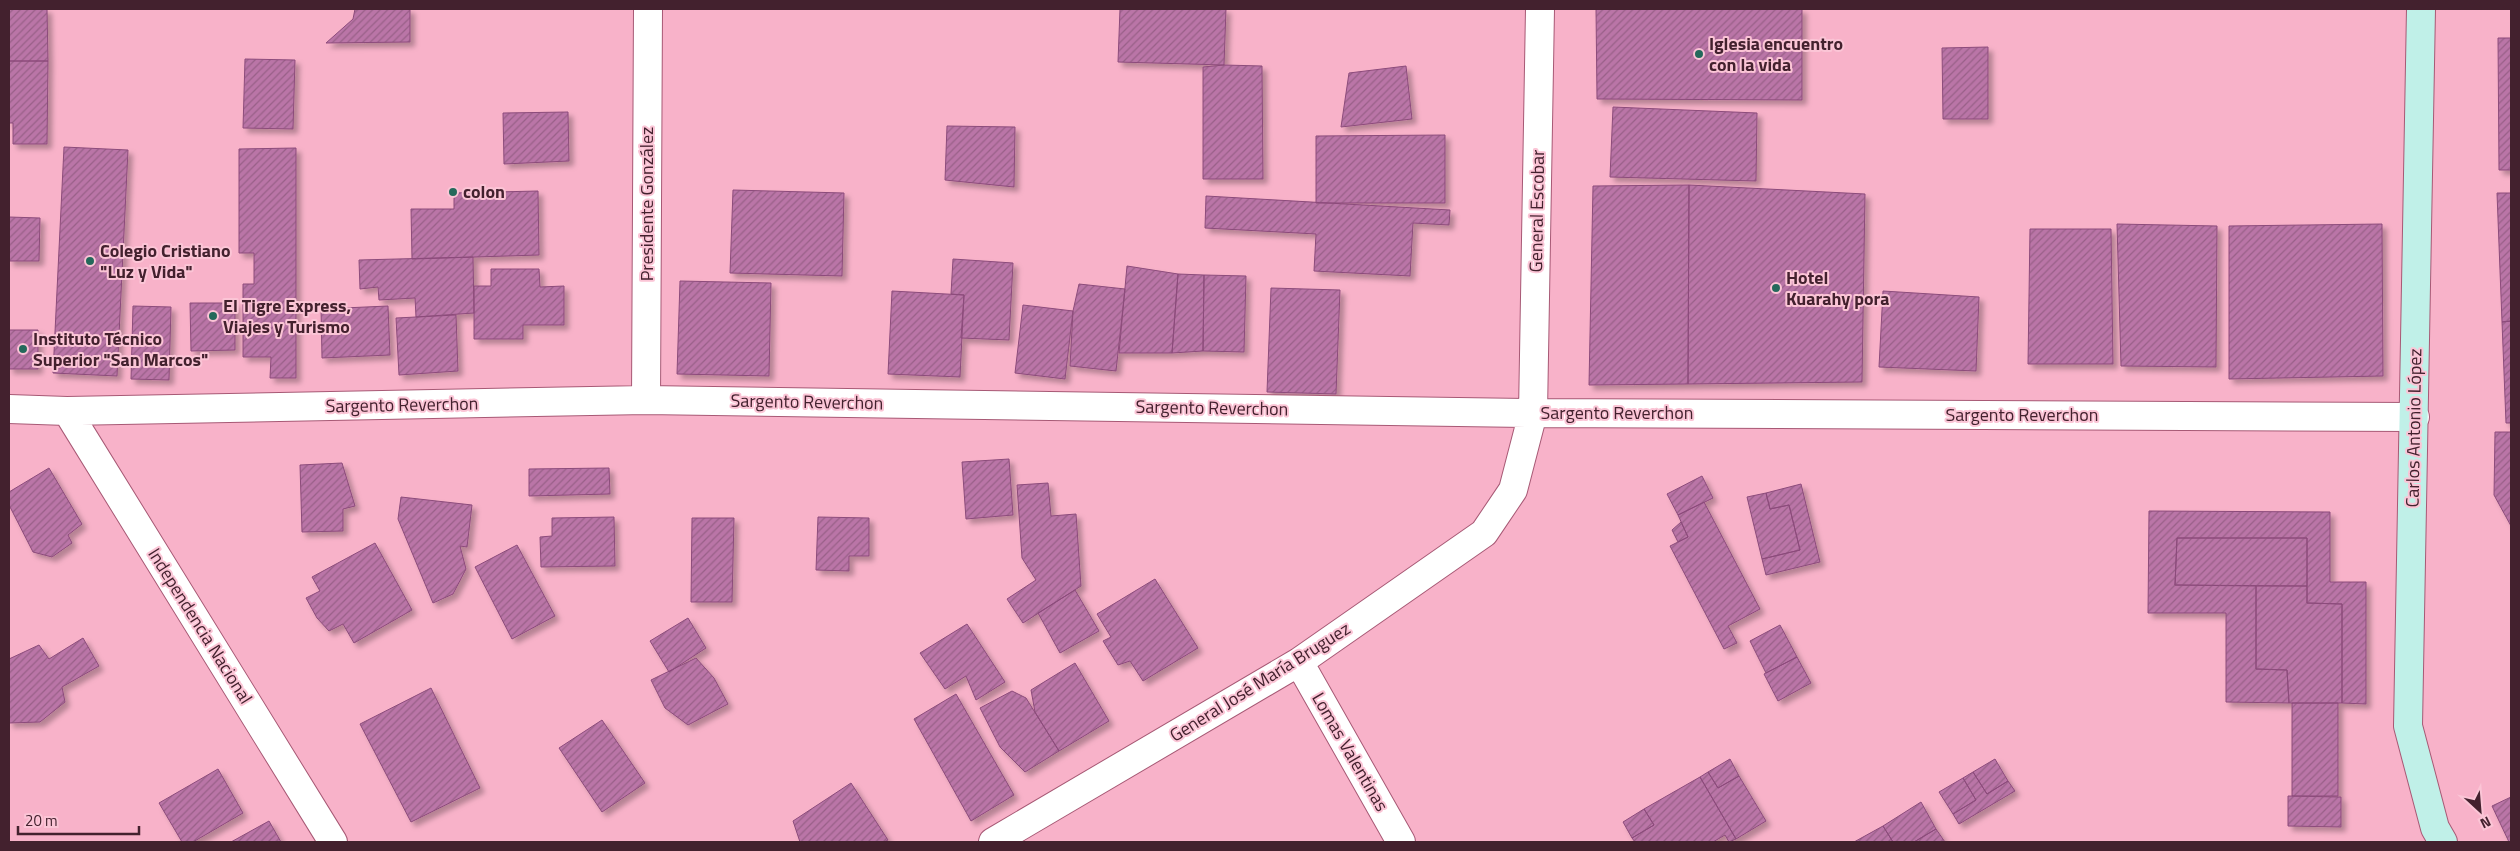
<svg xmlns="http://www.w3.org/2000/svg" width="2520" height="851" font-family="'Titillium Web',sans-serif">
<defs>
<pattern id="building-hatch" width="6" height="6" patternUnits="userSpaceOnUse" patternTransform="scale(1.25)"><rect width="6" height="6" fill="#ba75a7"/><path d="M-1 1l2-2M0 6l6-6M5 7l2-2" fill="none" stroke="#996088"/></pattern>
<filter id="shadow"><feDropShadow dx="4.5" dy="4.5" stdDeviation="2.5" flood-color="#0004"/></filter>
</defs>
<rect width="100%" height="100%" fill="#f8b2c9"/>
<!-- building -->
<path fill="url(#building-hatch)" stroke="#8c4b7b" filter="url(#shadow)" d="M 9,9 L 47,9 L 48,61 L 9,61 Z
M 355,9 L 410,9 L 410,42 L 326,43 L 353,19 Z
M 1120,9 L 1226,9 L 1224,65 L 1118,62 Z
M 1596,9 L 1802,9 L 1802,100 L 1597,99 Z
M 2498,38 L 2511,38 L 2511,170 L 2499,170 Z
M 1988,47 L 1988,119 L 1943,119 L 1942,48 Z
M 245,59 L 295,60 L 293,129 L 243,128 Z
M 9,61 L 48,61 L 47,144 L 13,144 L 13,123 L 9,123 Z
M 1224,65 L 1262,66 L 1263,179 L 1203,179 L 1203,67 Z
M 1406,66 L 1412,119 L 1341,127 L 1349,73 Z
M 1613,107 L 1757,113 L 1756,181 L 1610,177 Z
M 568,112 L 569,161 L 504,164 L 503,113 Z
M 947,126 L 1015,127 L 1014,187 L 945,180 Z
M 1445,135 L 1445,203 L 1316,203 L 1316,136 Z
M 64,147 L 128,150 L 117,376 L 53,373 Z
M 296,148 L 296,378 L 270,378 L 271,357 L 243,357 L 243,284 L 254,284 L 254,253 L 239,253 L 239,149 Z
M 1689,185 L 1865,194 L 1862,382 L 1688,384 Z
M 1689,185 L 1688,384 L 1589,385 L 1593,186 Z
M 733,190 L 844,193 L 842,276 L 730,273 Z
M 538,191 L 539,255 L 412,259 L 411,209 L 454,209 L 454,193 Z
M 2497,193 L 2511,193 L 2511,321 L 2502,322 Z
M 1206,196 L 1450,210 L 1449,225 L 1413,223 L 1410,276 L 1314,271 L 1316,234 L 1205,228 Z
M 9,217 L 40,218 L 39,261 L 9,261 Z
M 2117,224 L 2217,226 L 2216,367 L 2121,366 Z
M 2382,224 L 2383,376 L 2229,379 L 2229,226 Z
M 2030,229 L 2111,229 L 2113,364 L 2028,364 Z
M 473,257 L 474,313 L 416,317 L 415,298 L 379,300 L 378,287 L 360,289 L 359,260 Z
M 953,259 L 1013,263 L 1009,340 L 961,338 L 964,295 L 951,294 Z
M 1127,266 L 1178,274 L 1172,353 L 1119,353 Z
M 491,269 L 539,269 L 540,287 L 564,286 L 564,325 L 523,325 L 523,339 L 474,339 L 474,286 L 491,286 Z
M 1178,274 L 1204,275 L 1203,351 L 1172,353 Z
M 1204,275 L 1246,276 L 1244,352 L 1203,351 Z
M 680,281 L 771,283 L 769,376 L 677,374 Z
M 1079,284 L 1125,289 L 1116,371 L 1070,366 L 1073,311 Z
M 1271,288 L 1340,290 L 1336,394 L 1267,392 Z
M 892,291 L 964,295 L 960,377 L 888,374 Z
M 1883,291 L 1979,297 L 1976,371 L 1879,367 Z
M 190,303 L 235,303 L 235,350 L 191,351 Z
M 1023,305 L 1073,311 L 1065,379 L 1015,373 Z
M 133,306 L 171,307 L 169,380 L 131,379 Z
M 388,306 L 390,355 L 322,358 L 321,309 Z
M 456,315 L 458,371 L 399,375 L 396,318 Z
M 2511,321 L 2511,423 L 2506,423 L 2502,322 Z
M 9,330 L 38,330 L 38,369 L 9,369 Z
M 2495,432 L 2511,432 L 2511,526 L 2494,495 Z
M 1009,459 L 1013,515 L 966,519 L 962,462 Z
M 342,463 L 355,506 L 343,509 L 343,531 L 302,532 L 300,465 Z
M 49,468 L 82,524 L 68,535 L 72,543 L 52,557 L 33,552 L 9,505 L 9,492 Z
M 609,468 L 610,494 L 529,496 L 529,469 Z
M 1702,476 L 1713,498 L 1678,515 L 1667,494 Z
M 1048,483 L 1051,516 L 1076,514 L 1081,586 L 1023,623 L 1007,599 L 1036,580 L 1022,558 L 1017,485 Z
M 1801,484 L 1820,562 L 1766,575 L 1762,559 L 1800,550 L 1789,505 L 1770,509 L 1766,493 Z
M 1766,493 L 1770,509 L 1789,505 L 1800,550 L 1762,559 L 1747,497 Z
M 401,497 L 472,505 L 467,547 L 460,546 L 466,569 L 453,594 L 433,603 L 398,519 Z
M 1704,502 L 1760,609 L 1728,626 L 1737,643 L 1724,649 L 1670,546 L 1688,537 L 1678,515 Z
M 2149,511 L 2330,512 L 2330,582 L 2366,582 L 2366,704 L 2342,703 L 2342,604 L 2307,603 L 2307,538 L 2177,538 L 2175,585 L 2256,586 L 2256,669 L 2287,670 L 2289,703 L 2226,702 L 2226,613 L 2148,613 Z
M 614,517 L 615,566 L 541,567 L 540,537 L 552,536 L 552,518 Z
M 818,517 L 869,518 L 869,556 L 849,556 L 849,571 L 816,570 Z
M 692,518 L 734,518 L 732,602 L 691,602 Z
M 1681,522 L 1688,537 L 1678,542 L 1672,530 Z
M 2177,538 L 2307,538 L 2307,586 L 2175,585 Z
M 375,543 L 412,610 L 354,643 L 343,624 L 329,631 L 317,618 L 306,598 L 320,591 L 312,577 Z
M 517,545 L 555,616 L 512,639 L 475,567 Z
M 1155,579 L 1198,648 L 1143,681 L 1130,661 L 1118,665 L 1103,641 L 1111,637 L 1097,614 Z
M 2256,586 L 2307,586 L 2307,603 L 2342,604 L 2342,703 L 2289,703 L 2287,670 L 2256,669 Z
M 1075,590 L 1099,631 L 1060,653 L 1038,613 Z
M 688,618 L 706,648 L 669,672 L 650,641 Z
M 967,624 L 1005,682 L 976,700 L 966,676 L 945,689 L 920,653 Z
M 1780,625 L 1797,657 L 1766,673 L 1750,641 Z
M 83,638 L 99,666 L 62,687 L 65,702 L 40,722 L 9,723 L 9,659 L 39,645 L 49,659 Z
M 1797,657 L 1811,683 L 1778,701 L 1764,674 Z
M 696,658 L 714,678 L 728,704 L 688,725 L 665,708 L 651,680 Z
M 1075,663 L 1109,721 L 1059,751 L 1035,712 L 1031,690 Z
M 431,688 L 480,788 L 411,822 L 360,724 Z
M 1012,691 L 1026,698 L 1059,751 L 1025,772 L 1000,747 L 980,708 Z
M 956,694 L 1014,795 L 971,821 L 914,719 Z
M 2292,703 L 2338,703 L 2338,796 L 2292,796 Z
M 602,720 L 645,783 L 602,812 L 559,748 Z
M 1730,759 L 1739,776 L 1718,788 L 1708,772 Z
M 1995,759 L 2008,781 L 1987,794 L 1973,772 Z
M 218,769 L 243,813 L 193,842 L 182,842 L 159,803 Z
M 1708,772 L 1718,788 L 1739,776 L 1766,821 L 1736,839 L 1700,777 Z
M 1973,772 L 1987,794 L 2008,781 L 2015,791 L 1959,824 L 1953,814 L 1976,800 L 1963,778 Z
M 1700,777 L 1736,839 L 1729,842 L 1725,835 L 1713,842 L 1635,842 L 1632,838 L 1654,825 L 1644,809 Z
M 1963,778 L 1976,800 L 1953,814 L 1939,792 Z
M 851,783 L 888,840 L 884,842 L 800,842 L 793,821 Z
M 2288,796 L 2341,797 L 2341,827 L 2288,826 Z
M 2511,797 L 2511,842 L 2509,842 L 2492,806 Z
M 1921,802 L 1936,829 L 1914,842 L 1893,842 L 1883,826 Z
M 1644,809 L 1654,825 L 1632,838 L 1623,822 Z
M 269,821 L 281,842 L 231,842 Z
M 1883,826 L 1893,842 L 1854,842 Z
M 1936,829 L 1945,842 L 1914,842 Z"/>
<g fill="none" stroke-linecap="round" stroke-linejoin="round">
<!-- minor casing -->
<g stroke="#a75975" stroke-width="30">
<path id="minor" d="M 646,400 L 648,9
M 9,409 L 67,411 L 646,400 L 1533,413 L 2415,417
M 67,411 L 333,842
M 1299,662 L 1401,842
M 993,842 L 1299,662 L 1484,533 L 1513,490 L 1533,413 L 1540,9"/>
</g>
<!-- secondary casing -->
<g stroke="#a75975" stroke-width="30">
<path id="secondary" d="M 2421,9 L 2408,726 L 2435,828 L 2443,842"/>
</g>
<!-- minor -->
<use href="#minor" stroke="#fff" stroke-width="28"/>
<!-- secondary -->
<use href="#secondary" stroke="#c0f0e8" stroke-width="28"/>
</g>
<!-- markers -->
<g fill="#24695b" stroke="#fbc5d6" stroke-width="2">
<circle cx="1699" cy="54" r="5"/>
<circle cx="453" cy="192" r="5"/>
<circle cx="90" cy="261" r="5"/>
<circle cx="1776" cy="288" r="5"/>
<circle cx="213" cy="316" r="5"/>
<circle cx="23" cy="349" r="5"/>
</g>
<g text-anchor="middle" stroke-width="4" stroke-linejoin="round" paint-order="stroke">
<!-- poi labels -->
<g font-size="18" font-weight="bold" fill="#43212e" stroke="#fbc5d6" text-anchor="start">
<text x="1709" y="50">Iglesia encuentro<tspan x="1709" dy="21">con la vida</tspan></text>
<text x="463" y="198">colon</text>
<text x="100" y="257">Colegio Cristiano<tspan x="100" dy="21">"Luz y Vida"</tspan></text>
<text x="1786" y="284">Hotel<tspan x="1786" dy="21">Kuarahy pora</tspan></text>
<text x="223" y="312">El Tigre Express,<tspan x="223" dy="21">Viajes y Turismo</tspan></text>
<text x="33" y="345">Instituto Técnico<tspan x="33" dy="21">Superior "San Marcos"</tspan></text>
</g>
<!-- street labels -->
<g font-size="18" fill="#43212e" stroke="#fbc5d6">
<text transform="translate(647 204) rotate(-90)" y="6">Presidente González</text>
<text transform="translate(1537 211) rotate(-89)" y="6">General Escobar</text>
<text transform="translate(807 402) rotate(1)" y="6">Sargento Reverchon</text>
<text transform="translate(402 405) rotate(-1)" y="6">Sargento Reverchon</text>
<text transform="translate(1212 408) rotate(1)" y="6">Sargento Reverchon</text>
<text x="1617" y="419">Sargento Reverchon</text>
<text x="2022" y="421">Sargento Reverchon</text>
<text transform="translate(2414 428) rotate(-89)" y="6">Carlos Antonio López</text>
<text transform="translate(200 626) rotate(58)" y="6">Independencia Nacional</text>
<text transform="translate(1260 682) rotate(-32)" y="6">General José María Bruguez</text>
<text transform="translate(1350 752) rotate(60)" y="6">Lomas Valentinas</text>
</g>
</g>
<!-- border -->
<rect width="2520" height="851" fill="none" stroke="#43212e" stroke-width="20"/>
<!-- north arrow -->
<g transform="translate(2480 811) rotate(154)" stroke="#fbc5d6" stroke-width="4" paint-order="stroke">
<path d="M0-4L9 19L0 12L-9 19Z" fill="#43212e"/>
<text y="-8" font-size="14" font-weight="bold" text-anchor="middle" fill="#43212e">N</text>
</g>
<!-- scale -->
<path d="M18 826v8h121v-8" fill="none" stroke="#43212e" stroke-width="2.5"/>
<text x="25" y="826" font-size="15" fill="#43212e" stroke="#fbc5d6" stroke-width="4" paint-order="stroke">20 m</text>
</svg>
